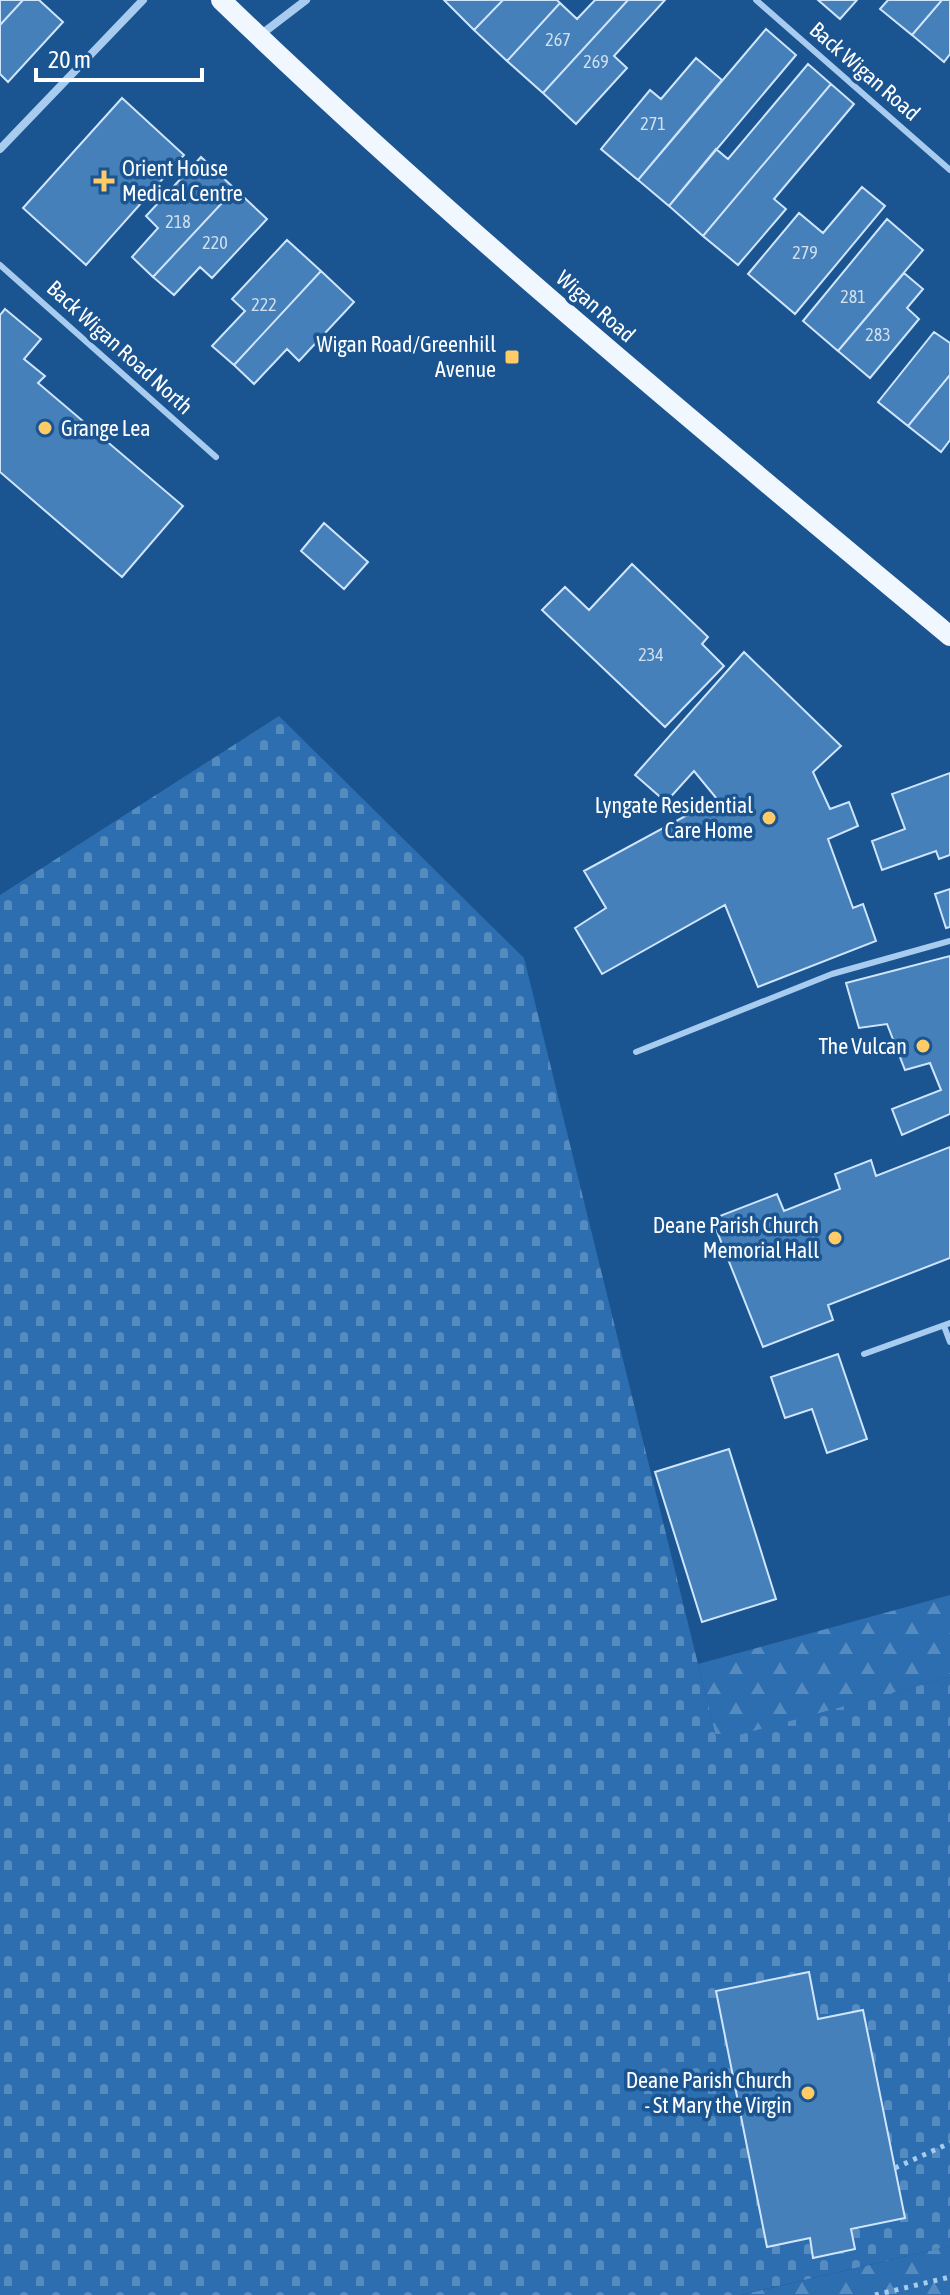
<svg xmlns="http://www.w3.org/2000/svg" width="950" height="2295" font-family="'Asap Condensed',sans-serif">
<defs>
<pattern id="forest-firs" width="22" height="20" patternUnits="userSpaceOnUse" patternTransform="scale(2)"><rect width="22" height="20" fill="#2c6eaf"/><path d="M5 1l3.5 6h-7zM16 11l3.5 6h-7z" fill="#568bbf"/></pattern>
<pattern id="cemetery-stones" width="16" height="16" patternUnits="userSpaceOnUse" patternTransform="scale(2)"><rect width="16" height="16" fill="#2c6eaf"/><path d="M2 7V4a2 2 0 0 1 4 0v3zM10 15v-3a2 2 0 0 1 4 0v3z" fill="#568bbf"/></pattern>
</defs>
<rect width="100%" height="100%" fill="#1a5491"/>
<!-- forest -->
<path fill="url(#forest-firs)" d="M 950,1595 L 950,1677 L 717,1742 L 698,1664 Z
M 950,2246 L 950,2295 L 741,2295 Z"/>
<!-- cemetery -->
<path fill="url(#cemetery-stones)" d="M 279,716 L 524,958 L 717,1741 L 950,1677 L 950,2246 L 740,2295 L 0,2295 L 0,895 Z"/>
<!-- building -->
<path fill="#4680ba" stroke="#cfe5fb" stroke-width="2" d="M 0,0 L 23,0 L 0,25 Z
M 23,0 L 39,0 L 63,22 L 8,82 L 0,74 L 0,25 Z
M 444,0 L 503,0 L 474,30 Z
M 503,0 L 557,0 L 560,3 L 507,61 L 474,30 Z
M 595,0 L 628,0 L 543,93 L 507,61 L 560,3 L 577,19 Z
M 628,0 L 665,0 L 614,56 L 627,68 L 576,124 L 543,93 Z
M 818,0 L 857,0 L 840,19 Z
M 888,0 L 942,0 L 912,35 L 880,9 Z
M 942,0 L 950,0 L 950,54 L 944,62 L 912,35 Z
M 766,29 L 796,55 L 669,206 L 638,180 Z
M 696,58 L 722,80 L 638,180 L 601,149 L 650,90 L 661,99 Z
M 808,64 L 831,84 L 703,236 L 669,206 L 716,149 L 728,159 Z
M 831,84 L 854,104 L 774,199 L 786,209 L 738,265 L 703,236 Z
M 122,98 L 184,155 L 86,265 L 23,208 Z
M 201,157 L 235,189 L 153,277 L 132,257 L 158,228 L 146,216 Z
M 862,187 L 885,206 L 795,314 L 748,274 L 799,213 L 823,233 Z
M 235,189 L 267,219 L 212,278 L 200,267 L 174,295 L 153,277 Z
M 887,219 L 923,250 L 838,351 L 803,321 Z
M 287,240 L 321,271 L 234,365 L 212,346 L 245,311 L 232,299 Z
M 321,271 L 354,302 L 299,361 L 287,349 L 254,384 L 234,365 Z
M 904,273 L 923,289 L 907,308 L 919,319 L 870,378 L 838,351 Z
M 5,309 L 41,339 L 24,359 L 45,376 L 38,383 L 183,506 L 122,577 L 0,472 L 0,315 Z
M 934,332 L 950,343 L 950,375 L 908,426 L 878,402 Z
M 950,375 L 950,440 L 941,452 L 908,426 Z
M 324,523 L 368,562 L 344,589 L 301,551 Z
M 632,564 L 708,637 L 702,644 L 724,666 L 665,727 L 542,610 L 565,587 L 589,610 Z
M 744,652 L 841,746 L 813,772 L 830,809 L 849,802 L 858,826 L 828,839 L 853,908 L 863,904 L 876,941 L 758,987 L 725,905 L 602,974 L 575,928 L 606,908 L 584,871 L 717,799 L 694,771 L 666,802 L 635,775 Z
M 950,773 L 950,855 L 939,859 L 936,851 L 882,870 L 872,841 L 905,829 L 892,794 Z
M 950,889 L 950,927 L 946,928 L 935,894 Z
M 950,956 L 950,1114 L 902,1135 L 892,1109 L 941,1090 L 930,1063 L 905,1070 L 887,1024 L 859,1028 L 846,983 Z
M 950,1147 L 950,1258 L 828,1305 L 833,1320 L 763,1347 L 712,1219 L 777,1194 L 784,1211 L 840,1189 L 835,1174 L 871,1160 L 876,1176 Z
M 838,1354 L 867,1439 L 827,1453 L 812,1409 L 785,1418 L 771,1377 Z
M 729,1449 L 776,1599 L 702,1622 L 655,1472 Z
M 809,1972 L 818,2019 L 863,2010 L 905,2218 L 851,2229 L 855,2249 L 813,2258 L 810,2238 L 767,2247 L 716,1991 Z"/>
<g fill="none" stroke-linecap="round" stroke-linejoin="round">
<!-- path -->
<path stroke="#a8ccef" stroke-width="5" stroke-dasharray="4 6" stroke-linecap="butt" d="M 895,2168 L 950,2143
M 875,2295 L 950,2277"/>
<!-- service -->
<path stroke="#a8ccef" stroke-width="6" d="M 756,0 L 950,170
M 0,265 L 216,457
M 636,1052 L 832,974 L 950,941
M 944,1326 L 950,1342
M 864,1354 L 950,1323"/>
<!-- minor -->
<path stroke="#a8ccef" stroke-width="8" d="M 259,36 L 306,0
M 0,149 L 143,0"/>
<!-- primary -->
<path stroke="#f0f7ff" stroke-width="20" d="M 221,0 C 452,223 703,430 950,636"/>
</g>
<!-- markers -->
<g fill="#ffcb66" stroke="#1a5491" stroke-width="3">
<path d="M100 169h8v8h8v8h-8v8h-8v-8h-8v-8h8z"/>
<rect x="504" y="349" width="16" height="16" rx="4"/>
<circle cx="45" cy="428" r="8"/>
<circle cx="769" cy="818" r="8"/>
<circle cx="923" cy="1046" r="8"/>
<circle cx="835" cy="1238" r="8"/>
<circle cx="808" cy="2093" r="8"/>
</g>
<g text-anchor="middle" stroke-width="7" stroke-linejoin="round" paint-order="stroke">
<!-- number labels -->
<g font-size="18" fill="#d1dfee">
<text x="558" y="46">267</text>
<text x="596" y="68">269</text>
<text x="653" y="130">271</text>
<text x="178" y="228">218</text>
<text x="215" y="249">220</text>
<text x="805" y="259">279</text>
<text x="853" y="303">281</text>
<text x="264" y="311">222</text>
<text x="878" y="341">283</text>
<text x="651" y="661">234</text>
</g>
<!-- street labels -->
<g font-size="22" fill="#fff" stroke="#1a5491">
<text transform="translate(865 71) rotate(41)" y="8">Back Wigan Road</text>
<text transform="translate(596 306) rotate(41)" y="8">Wigan Road</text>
<text transform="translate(120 347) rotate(42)" y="8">Back Wigan Road North</text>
</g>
<!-- poi labels -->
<g font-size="22" fill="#fff" stroke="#1a5491" text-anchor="end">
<text x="122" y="176" text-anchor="start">Orient House<tspan x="122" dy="25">Medical Centre</tspan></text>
<text x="496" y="352">Wigan Road/Greenhill<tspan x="496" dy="25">Avenue</tspan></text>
<text x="61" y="436" text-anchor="start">Grange Lea</text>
<text x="753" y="813">Lyngate Residential<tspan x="753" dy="25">Care Home</tspan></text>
<text x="907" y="1054">The Vulcan</text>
<text x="819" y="1233">Deane Parish Church<tspan x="819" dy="25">Memorial Hall</tspan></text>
<text x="792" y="2088">Deane Parish Church<tspan x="792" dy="25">- St Mary the Virgin</tspan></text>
</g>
</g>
<!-- scale -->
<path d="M36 68v12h166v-12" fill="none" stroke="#ffffff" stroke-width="4"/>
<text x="48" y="68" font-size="24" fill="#ffffff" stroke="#1a5491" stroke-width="6" paint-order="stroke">20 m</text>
</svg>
